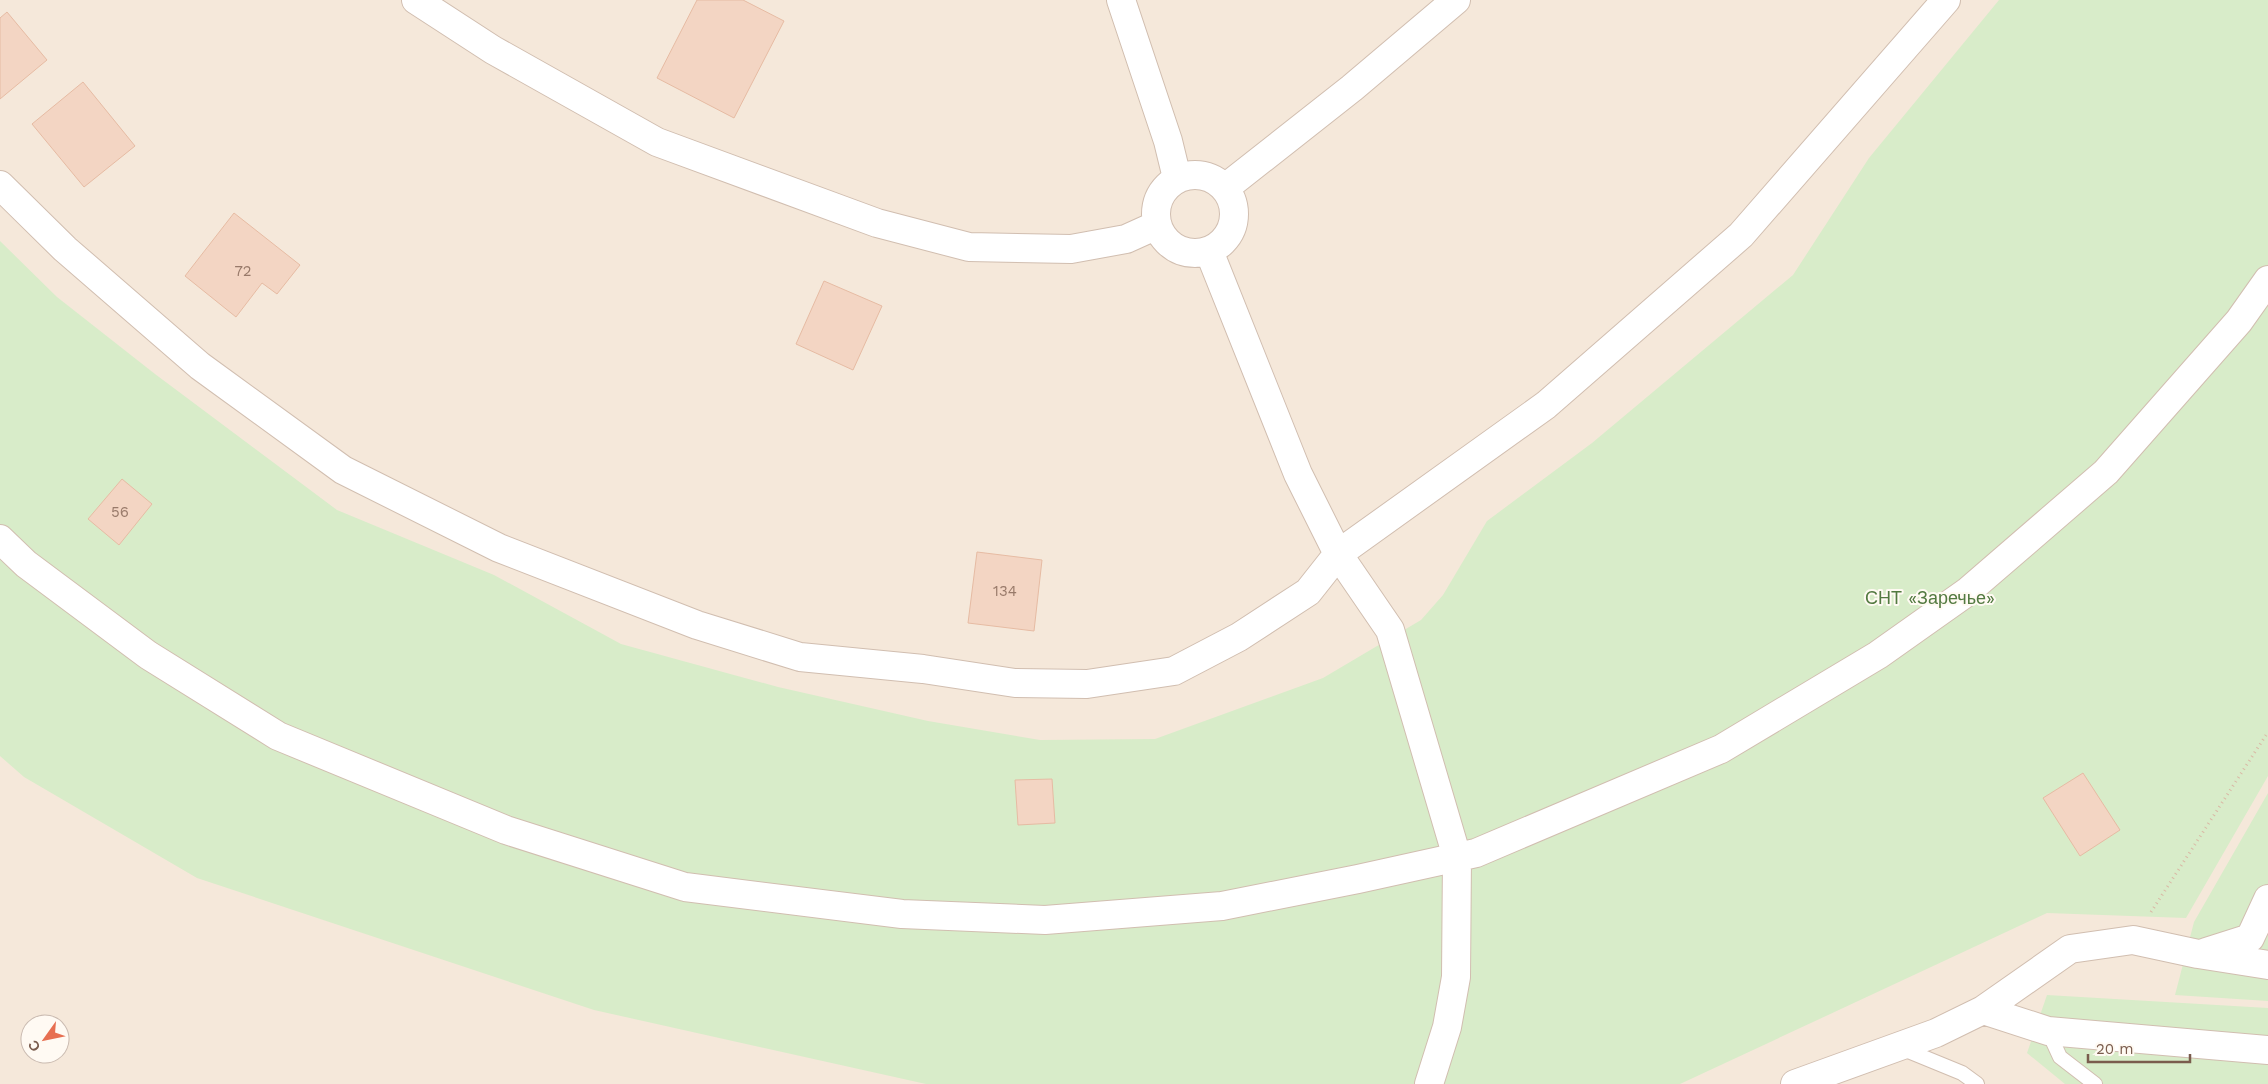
<svg xmlns="http://www.w3.org/2000/svg" width="2268" height="1084" font-family="'Work Sans',sans-serif">
<rect width="100%" height="100%" fill="#fdf6ec"/>
<!-- residential -->
<path fill="#f5e8da" fill-rule="evenodd" d="M 0,0 L 2268,0 L 2268,1084 L 0,1084 ZM 30,1024 L 60,1024 L 60,1054 L 30,1054 Z"/>
<!-- green -->
<path fill="#d8ecc9" d="M 1999,0 L 2268,0 L 2268,776 L 2186,918 L 2047,913 L 1680,1084 L 926,1084 L 594,1010 L 197,878 L 24,777 L 0,756 L 0,241 L 57,297 L 155,374 L 337,510 L 494,575 L 621,644 L 778,687 L 928,721 L 1040,740 L 1155,739 L 1323,678 L 1421,620 L 1443,595 L 1487,521 L 1592,443 L 1793,275 L 1869,158 Z
M 2268,793 L 2268,1001 L 2175,995 L 2194,922 Z
M 2047,995 L 2268,1008 L 2268,1084 L 2065,1084 L 2027,1053 Z"/>
<!-- building -->
<path fill="#f3d5c3" stroke="#e6bba3" d="M 697,0 L 743,0 L 784,21 L 734,118 L 657,78 Z
M 7,12 L 47,60 L 0,99 L 0,18 Z
M 83,82 L 135,146 L 84,187 L 32,124 Z
M 234,213 L 300,265 L 277,294 L 262,283 L 236,317 L 185,276 Z
M 824,281 L 882,306 L 853,370 L 796,344 Z
M 122,479 L 152,504 L 119,545 L 88,519 Z
M 977,552 L 1042,560 L 1034,631 L 968,623 Z
M 2083,773 L 2120,830 L 2080,856 L 2043,798 Z
M 1052,779 L 1055,823 L 1018,825 L 1015,780 Z"/>
<g fill="none" stroke-linecap="round" stroke-linejoin="round">
<!-- service casing -->
<g stroke="#d1beb0" stroke-width="16">
<path id="service" d="M 2048,1031 L 2060,1057 L 2095,1084
M 1901,1048 L 1962,1073 L 1977,1084"/>
</g>
<!-- minor casing -->
<g stroke="#d1beb0" stroke-width="30">
<path id="minor" d="M 416,0 L 493,50 L 657,142 L 877,223 L 969,247 L 1071,249 L 1126,239 L 1157,225
M 1121,0 L 1168,141 L 1177,178
M1156 214a39 39 0 1 1 78 0a39 39 0 1 1-78 0Z
M 0,185 L 65,249 L 200,366 L 343,470 L 499,548 L 697,625 L 800,657 L 923,669 L 1015,683 L 1087,684 L 1174,671 L 1239,637 L 1308,592 L 1338,554 L 1546,405 L 1741,235 L 1946,0
M 1225,188 L 1352,88 L 1456,0
M 1209,251 L 1298,474 L 1338,554 L 1390,630 L 1457,857 L 1456,977 L 1447,1027 L 1429,1084
M 0,539 L 26,564 L 148,655 L 278,736 L 506,830 L 685,887 L 902,914 L 1045,920 L 1222,906 L 1358,879 L 1476,853 L 1721,749 L 1878,655 L 1967,592 L 2106,472 L 2239,321 L 2268,280
M 2206,952 L 2250,938 L 2268,899
M 1983,1010 L 2048,1031 L 2268,1050
M 1795,1084 L 1936,1033 L 1983,1010 L 2070,949 L 2133,940 L 2198,954 L 2268,965"/>
</g>
<!-- path -->
<path stroke="#d9b8a5" stroke-width="3" stroke-dasharray="1 4" stroke-linecap="butt" d="M 2151,912 L 2268,732"/>
<!-- service -->
<use href="#service" stroke="#fff" stroke-width="14"/>
<!-- minor -->
<use href="#minor" stroke="#fff" stroke-width="28"/>
</g>
<g text-anchor="middle" stroke-width="4" stroke-linejoin="round" paint-order="stroke">
<!-- number labels -->
<g font-size="15" fill="#987a6a">
<text x="243" y="276">72</text>
<text x="120" y="517">56</text>
<text x="1005" y="596">134</text>
</g>
<!-- park labels -->
<g font-size="18" fill="#537a41" stroke="#fffaf3">
<text x="1930" y="604">СНТ «Заречье»</text>
</g>
</g>
<!-- north arrow -->
<g transform="translate(45 1039) rotate(237)"><circle r="24" fill="#fffaf3" stroke="#cabbb1"/>
<path d="M0-4L9 19L0 12L-9 19Z" fill="#e76f51"/>
<text y="-8" font-size="14" font-weight="bold" text-anchor="middle" fill="#7a5c4d">С</text>
</g>
<!-- scale -->
<path d="M2088 1054v8h102v-8" fill="none" stroke="#7a5c4d" stroke-width="2.5"/>
<text x="2096" y="1054" font-size="15" fill="#7a5c4d" stroke="#fffaf3" stroke-width="4" paint-order="stroke">20 m</text>
</svg>
